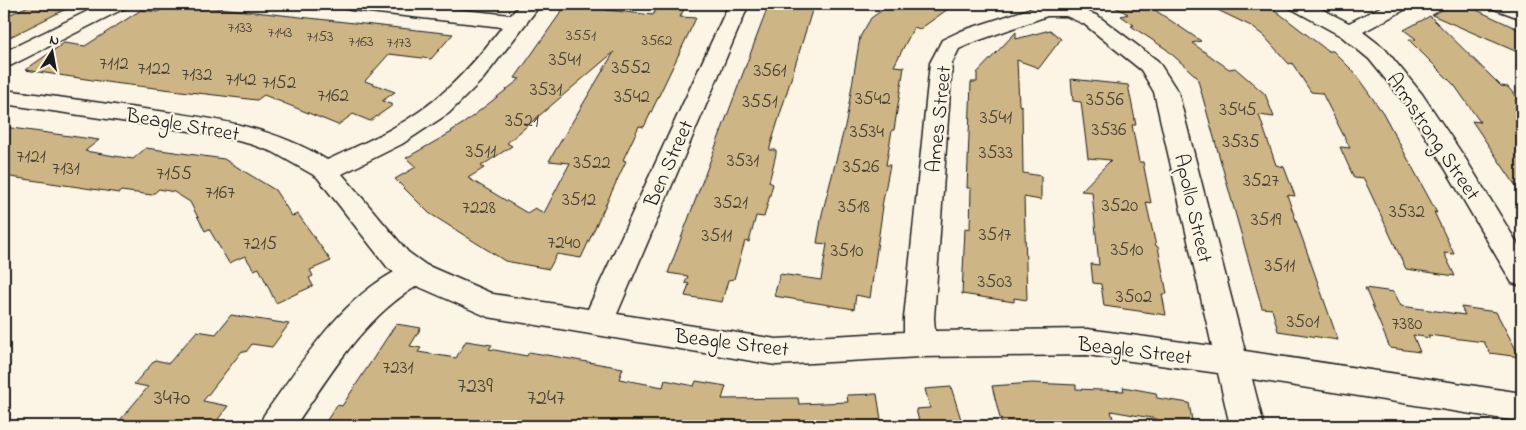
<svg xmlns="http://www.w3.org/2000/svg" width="1526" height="430" font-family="'Indie Flower',sans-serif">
<rect width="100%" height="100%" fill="#fcf5e5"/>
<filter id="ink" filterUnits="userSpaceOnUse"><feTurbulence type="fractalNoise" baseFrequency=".02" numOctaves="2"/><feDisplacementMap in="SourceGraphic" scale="10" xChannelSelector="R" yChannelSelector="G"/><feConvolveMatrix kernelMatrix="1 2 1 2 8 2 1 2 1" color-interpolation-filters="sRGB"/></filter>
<g filter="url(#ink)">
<!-- building -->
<path fill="#ceb585" stroke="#1c1c1c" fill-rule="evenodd" d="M 33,4 L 76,4 L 4,40 L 4,17 Z
M 169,4 L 192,5 L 453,34 L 431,59 L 389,54 L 365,81 L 395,92 L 382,101 L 393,105 L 370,121 L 353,114 L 338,125 L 264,95 L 257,100 L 113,83 L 25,70 L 64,43 L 85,46 L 141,10 L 158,12 Z
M 582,4 L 610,4 L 606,10 L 653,15 L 659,4 L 685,7 L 680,17 L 696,18 L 644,127 L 639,126 L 623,160 L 626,161 L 581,258 L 557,254 L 549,269 L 505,261 L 429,213 L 395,179 L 416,167 L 406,158 L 452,132 L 451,131 L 464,123 L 520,79 L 515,78 L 566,5 L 581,6 ZM 614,52 L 549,161 L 570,163 L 544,213 L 535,208 L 527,213 L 468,178 L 484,168 L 481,166 L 512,146 L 507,143 Z
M 769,4 L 814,4 L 770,147 L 770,150 L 776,150 L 776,154 L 769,182 L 773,184 L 764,217 L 756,216 L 749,242 L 745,241 L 734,279 L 728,280 L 722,302 L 685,296 L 689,284 L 685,283 L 688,276 L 668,273 Z
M 891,4 L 955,4 L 920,29 L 914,27 L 894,66 L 904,67 L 894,130 L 892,130 L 886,165 L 890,165 L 882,206 L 883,206 L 870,298 L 856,295 L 854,309 L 774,296 L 780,274 L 821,280 L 827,244 L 817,243 L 822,214 L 846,122 L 860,37 L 871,18 Z
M 1109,4 L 1146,4 L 1201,41 L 1192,43 L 1229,69 L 1235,68 L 1265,94 L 1274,117 L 1259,115 L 1276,165 L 1284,167 L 1295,196 L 1287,195 L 1338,340 L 1278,331 L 1272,309 L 1262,308 L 1197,77 L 1166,49 L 1131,26 L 1134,25 L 1121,16 L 1128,14 Z
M 1205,4 L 1267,4 L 1328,51 L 1333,51 L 1353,71 L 1383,113 L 1437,213 L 1434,212 L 1454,254 L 1444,253 L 1455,276 L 1406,269 L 1364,179 L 1354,178 L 1340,147 L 1350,148 L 1322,93 L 1311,92 L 1292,63 L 1289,64 L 1264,36 L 1251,26 Z
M 1453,4 L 1464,8 L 1468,6 L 1522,31 L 1522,54 L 1432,15 Z
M 1430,16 L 1501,86 L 1508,87 L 1522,104 L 1522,195 L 1472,121 L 1480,122 L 1455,86 L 1409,40 L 1416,39 L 1404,30 Z
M 1050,30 L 1061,39 L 1039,68 L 1017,60 L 1019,105 L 1022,106 L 1023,173 L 1041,176 L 1041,200 L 1024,197 L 1027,300 L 1014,298 L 1014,302 L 962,294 L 965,228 L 970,229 L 971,188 L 967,188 L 971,82 L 977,82 L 977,73 L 1016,32 L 1016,39 Z
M 1071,79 L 1128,85 L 1136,125 L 1132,125 L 1139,162 L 1143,162 L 1151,203 L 1146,202 L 1156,246 L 1158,247 L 1167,294 L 1162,294 L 1166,315 L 1104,306 L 1101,284 L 1093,283 L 1091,264 L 1099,265 L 1092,192 L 1081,191 L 1111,160 L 1088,158 L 1081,102 L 1073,101 Z
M 4,127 L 99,140 L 85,151 L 133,159 L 146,148 L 224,159 L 275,190 L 292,216 L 298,214 L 331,261 L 310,270 L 313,276 L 309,278 L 313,286 L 276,303 L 259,268 L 254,270 L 245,256 L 229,263 L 209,229 L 205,231 L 190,202 L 174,192 L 159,189 L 152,195 L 121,191 L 119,193 L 4,176 Z
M 1365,288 L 1394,292 L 1401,306 L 1465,315 L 1461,307 L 1496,312 L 1520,357 L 1490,353 L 1484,342 L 1428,335 L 1430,338 L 1413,335 L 1420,352 L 1390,348 Z
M 231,315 L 289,324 L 272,347 L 252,344 L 246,352 L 242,351 L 203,401 L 228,406 L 213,426 L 115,426 L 148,387 L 134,384 L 155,360 L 169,363 L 197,331 L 216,334 Z
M 396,324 L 421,328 L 410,346 L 421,348 L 418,352 L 456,358 L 466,341 L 492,345 L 489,349 L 527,356 L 529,352 L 623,368 L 619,379 L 663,387 L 665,380 L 694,386 L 696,381 L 726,386 L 722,399 L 798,398 L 799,404 L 848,402 L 847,395 L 877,394 L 882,426 L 514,426 L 486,421 L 486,426 L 323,426 L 337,405 L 342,406 Z
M 1032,383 L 1076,385 L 1076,389 L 1124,391 L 1123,387 L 1156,393 L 1157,398 L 1189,403 L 1193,426 L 1158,426 L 1157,419 L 1111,411 L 1115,426 L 1002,426 L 992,386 Z
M 951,387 L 963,426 L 920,426 L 916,409 L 930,408 L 925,389 Z"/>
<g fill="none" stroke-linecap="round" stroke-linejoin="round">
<!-- minor casing -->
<g stroke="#1c1c1c" stroke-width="3">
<path id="minor" d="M 102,4 L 128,4 L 125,8 L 12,65 L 4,67 L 4,52 Z
M 341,4 L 405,4 L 511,15 L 520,4 L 541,4 L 483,79 L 449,113 L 402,144 L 342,174 L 408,252 L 426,265 L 493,294 L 588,309 L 729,4 L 749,4 L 617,314 L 776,339 L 904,332 L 904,318 L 930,63 L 942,40 L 961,31 L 1038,6 L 1070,4 L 1098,16 L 1158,61 L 1178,92 L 1245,351 L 1522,393 L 1522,422 L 1252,379 L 1264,426 L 1230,426 L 1218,373 L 1087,355 L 920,357 L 776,365 L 488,317 L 417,286 C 363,318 330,375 295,426 L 259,426 L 264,415 C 301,364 337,303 394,272 L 388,268 L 317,177 L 273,152 L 250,144 L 210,134 L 4,104 L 4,90 C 46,95 87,101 129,107 C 197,116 268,123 327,160 C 369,141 412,122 446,90 C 467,71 485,49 502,27 L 351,10 L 344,8 ZM 1047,16 L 1066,16 L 1084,24 L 1141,70 L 1154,92 L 1212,346 L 1087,329 L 935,331 L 934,318 L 952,63 L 959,49 L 977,41 Z
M 1287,4 L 1312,4 L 1349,23 L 1386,4 L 1411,4 L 1408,8 L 1363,32 L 1385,49 L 1422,94 L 1465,158 L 1522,251 L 1522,286 L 1512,283 L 1439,158 L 1404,102 L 1369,59 L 1341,36 L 1290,8 Z
M 1489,4 L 1517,4 L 1522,6 L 1522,19 L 1492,8 Z"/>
</g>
<!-- minor -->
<use href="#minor" fill="#fcf5e5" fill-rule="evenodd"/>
</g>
</g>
<g text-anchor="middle" stroke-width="4.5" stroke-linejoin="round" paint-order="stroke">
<!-- far-number labels -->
<g font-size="16" fill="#484236">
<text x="240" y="32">7133</text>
<text x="280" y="37">7143</text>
<text x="581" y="40">3551</text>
<text x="320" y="41">7153</text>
<text x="657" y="45">3562</text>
<text x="361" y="46">7163</text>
<text x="399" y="47">7173</text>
</g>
<!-- number labels -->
<g font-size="19" fill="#484236">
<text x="565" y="65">3541</text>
<text x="114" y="69">7112</text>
<text x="631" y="73">3552</text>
<text x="154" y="74">7122</text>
<text x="770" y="76">3561</text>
<text x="197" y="80">7132</text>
<text x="241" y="85">7142</text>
<text x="279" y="88">7152</text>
<text x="546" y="95">3531</text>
<text x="333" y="101">7162</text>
<text x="632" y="102">3542</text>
<text x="873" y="104">3542</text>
<text x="1105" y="105">3556</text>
<text x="760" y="107">3551</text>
<text x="1238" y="115">3545</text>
<text x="996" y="123">3541</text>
<text x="522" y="126">3521</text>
<text x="1109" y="135">3536</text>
<text x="867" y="137">3534</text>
<text x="1241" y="147">3535</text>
<text x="481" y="157">3511</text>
<text x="996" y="158">3533</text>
<text x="31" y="162">7121</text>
<text x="743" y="166">3531</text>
<text x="592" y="168">3522</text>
<text x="861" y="172">3526</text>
<text x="66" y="174">7131</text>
<text x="174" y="179">7155</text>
<text x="1261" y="186">3527</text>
<text x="220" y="198">7167</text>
<text x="579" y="205">3512</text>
<text x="731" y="208">3521</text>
<text x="1120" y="211">3520</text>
<text x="854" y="212">3518</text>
<text x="479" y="213">7228</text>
<text x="1407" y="217">3532</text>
<text x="1266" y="225">3519</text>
<text x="995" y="240">3517</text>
<text x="717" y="241">3511</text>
<text x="564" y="248">7240</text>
<text x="260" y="249">7215</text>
<text x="1127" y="255">3510</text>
<text x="847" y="256">3510</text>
<text x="1280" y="271">3511</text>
<text x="995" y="287">3503</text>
<text x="1134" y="302">3502</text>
<text x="1303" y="327">3501</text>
<text x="1407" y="329">7380</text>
<text x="398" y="373">7231</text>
</g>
<!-- street labels -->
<g font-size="21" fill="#1c1c1c" stroke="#fcf5e5">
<text transform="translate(938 119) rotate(-84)" y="7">Ames Street</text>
<text transform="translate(183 124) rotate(10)" y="7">Beagle Street</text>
<text transform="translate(1434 136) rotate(56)" y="7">Armstrong Street</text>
<text transform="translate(668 163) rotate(-66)" y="7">Ben Street</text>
<text transform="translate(1194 208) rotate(77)" y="7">Apollo Street</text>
<text transform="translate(732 342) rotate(7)" y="7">Beagle Street</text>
<text transform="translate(1135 350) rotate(7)" y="7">Beagle Street</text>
</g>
<!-- near-number labels -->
<g font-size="22" fill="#484236">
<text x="475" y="392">7239</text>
<text x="172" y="404">3470</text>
<text x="546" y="404">7247</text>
</g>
</g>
<!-- margin -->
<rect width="1526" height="430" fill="none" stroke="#fcf5e5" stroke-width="20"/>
<rect x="10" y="10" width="1506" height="410" fill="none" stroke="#1c1c1c" stroke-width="2" filter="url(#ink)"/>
<!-- north arrow -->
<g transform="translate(52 52) rotate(11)" stroke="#fcf5e5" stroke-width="4" paint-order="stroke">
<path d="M0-4L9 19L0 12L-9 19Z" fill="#1c1c1c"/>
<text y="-8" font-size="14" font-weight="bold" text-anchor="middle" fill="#1c1c1c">N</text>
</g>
</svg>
